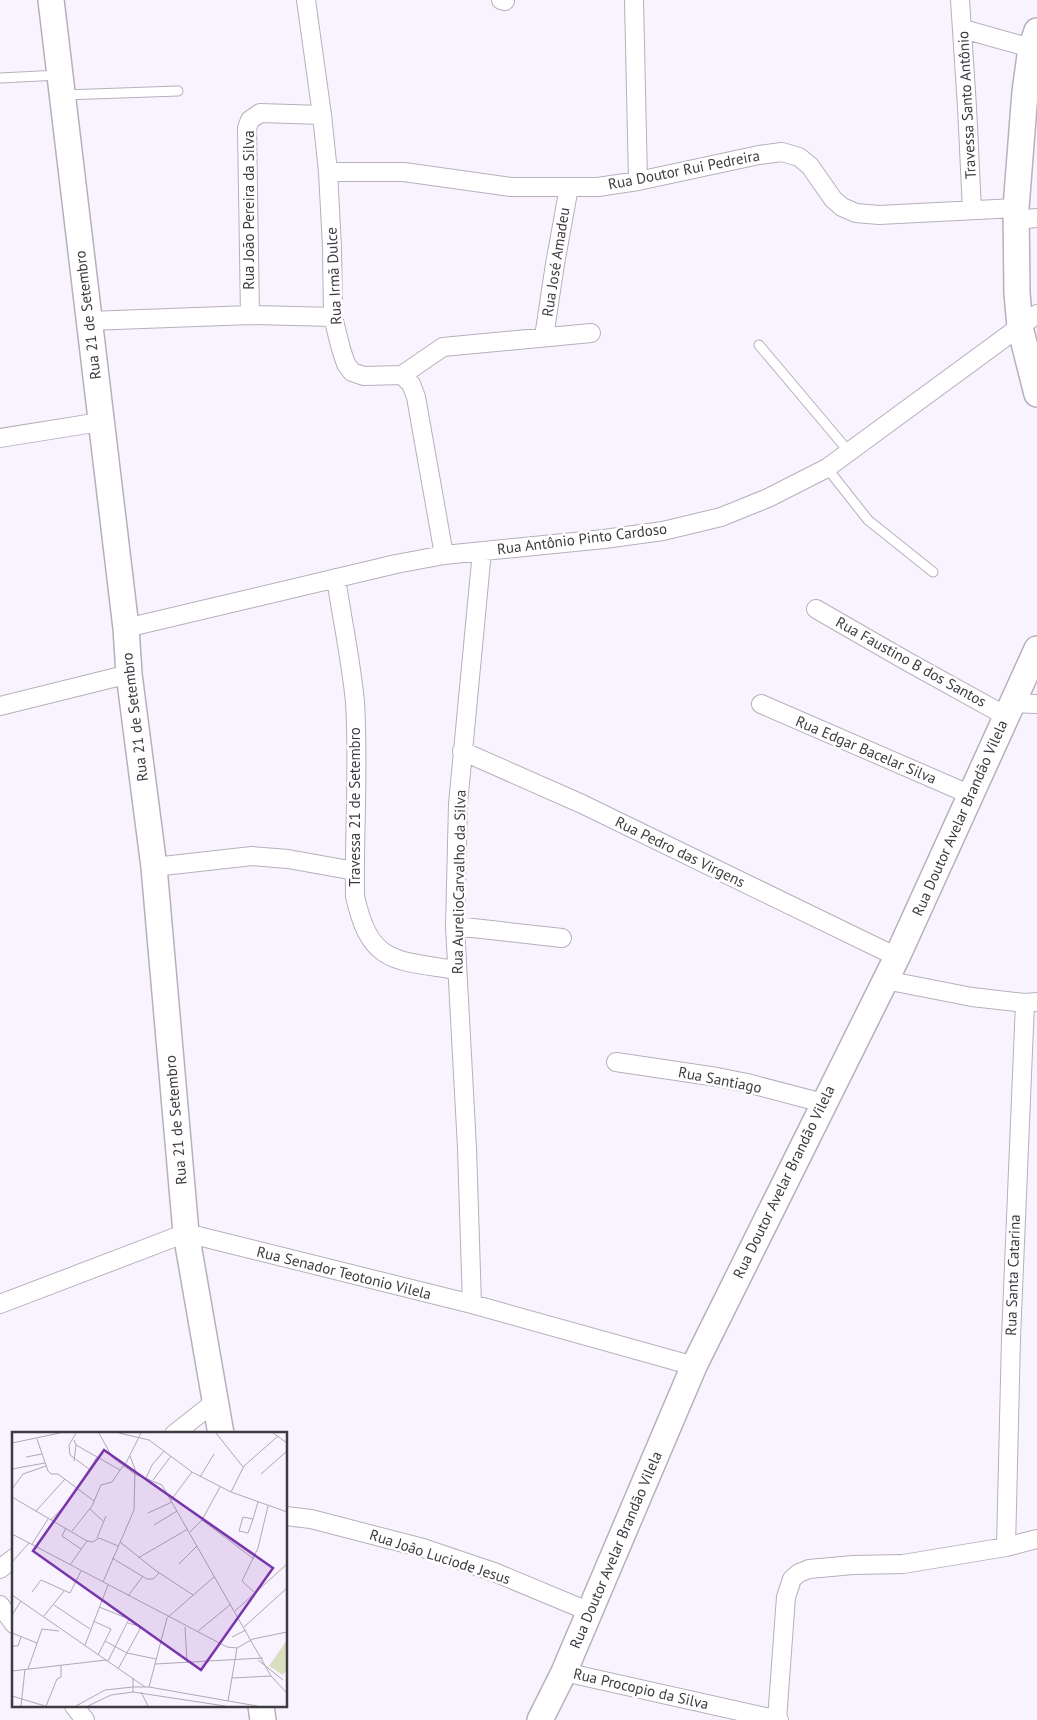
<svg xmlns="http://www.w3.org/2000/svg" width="1037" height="1720" font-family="'PT Sans',sans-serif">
<rect width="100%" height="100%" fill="#f9f2ff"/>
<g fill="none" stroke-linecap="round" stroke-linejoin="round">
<!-- lane casing -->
<g stroke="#b7b0bc" stroke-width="11">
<path id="lane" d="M 0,78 L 59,75
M 64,95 L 178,91
M 759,345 L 850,453
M 827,468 L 868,520 L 933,572"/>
</g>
<!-- street casing -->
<g stroke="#b7b0bc" stroke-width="20">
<path id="street" d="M 306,0 L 322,115 L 328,172 L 332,247 L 333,317 L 341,349 L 346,364 L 352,372 L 364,376 L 402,375 L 411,384 L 416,397 L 444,555
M 501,0 L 505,1
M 634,0 L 638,181
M 960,0 L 967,107 L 972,210
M 963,29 L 1031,48
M 328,172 L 404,172 L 511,187 L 598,187 L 638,181 L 759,155 L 782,152 L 799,157 L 810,166 L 833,199 L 842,207 L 856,213 L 879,215 L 1016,208
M 1016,220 L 1037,218
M 250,315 L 247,128 L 250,120 L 260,113 L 322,115
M 89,321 L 250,315 L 333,317
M 544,337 L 555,264 L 569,187
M 402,375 L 443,347 L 591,333
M 0,438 L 100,422
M 336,578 C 342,619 351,660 355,702 C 359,766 354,831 355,896 C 370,965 395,960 457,970
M 816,609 L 910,663 L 1006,716
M 126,628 L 396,564 L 444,555 L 604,539 L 663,531 L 721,517 L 768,498 L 827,468 L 1037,314
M 1012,703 L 1037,704
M 761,704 L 971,795
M 0,706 L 129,674
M 462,751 L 582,804 L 897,957
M 154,867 L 252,856 L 288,859 L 355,871
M 455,926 L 562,938
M 885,980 L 972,997 L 1025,1003 L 1037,1002
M 616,1062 L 717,1077 L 747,1083 L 823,1103
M 0,1304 L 186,1233 L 472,1304 L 694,1366
M 472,1304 L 467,1148 L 455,926 L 458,804 L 482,551
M 174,1434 L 216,1401
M 286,1516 L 311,1519 L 423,1548 L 494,1572 L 590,1612
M 1006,1547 L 1011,1338 L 1025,1003
M 0,1569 L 14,1558
M 0,1605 L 14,1624
M 564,1672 L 779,1720
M 74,1706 L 85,1720
M 777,1720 L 786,1597 L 792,1579 L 799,1573 L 809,1569 L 853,1565 L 903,1564 L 1006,1547 L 1037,1539"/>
</g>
<!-- secondary casing -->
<g stroke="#b7b0bc" stroke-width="28">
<path id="secondary" d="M 51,0 L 126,628 L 129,674 L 154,867 L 186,1233 L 221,1434
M 1037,31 L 1031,48 L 1025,92 L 1016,208 L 1017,293 L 1020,327 L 1037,394
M 261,1706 L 263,1720
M 540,1720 L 564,1672 L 694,1366 L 897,957 L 1037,649"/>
</g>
<!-- lane -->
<use href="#lane" stroke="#fff" stroke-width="9"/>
<!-- street -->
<use href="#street" stroke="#fff" stroke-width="18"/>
<!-- secondary -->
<use href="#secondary" stroke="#fff" stroke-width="25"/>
</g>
<g text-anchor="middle" stroke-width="5" stroke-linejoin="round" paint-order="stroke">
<!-- street labels -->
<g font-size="15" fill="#3e3b40" stroke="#fff">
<text transform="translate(967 105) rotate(-93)" y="5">Travessa Santo Antônio</text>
<text transform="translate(684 170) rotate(-11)" y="5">Rua Doutor Rui Pedreira</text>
<text transform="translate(249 210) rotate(-90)" y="5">Rua João Pereira da Silva</text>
<text transform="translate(556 262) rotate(-81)" y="5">Rua José Amadeu</text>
<text transform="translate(334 276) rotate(-93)" y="5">Rua Irmã Dulce</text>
<text transform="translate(88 315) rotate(-97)" y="5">Rua 21 de Setembro</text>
<text transform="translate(582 539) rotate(-7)" y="5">Rua Antônio Pinto Cardoso</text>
<text transform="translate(911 662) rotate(29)" y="5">Rua Faustino B dos Santos</text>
<text transform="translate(135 717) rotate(-97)" y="5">Rua 21 de Setembro</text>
<text transform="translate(866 750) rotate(23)" y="5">Rua Edgar Bacelar Silva</text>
<text transform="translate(355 807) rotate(-90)" y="5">Travessa 21 de Setembro</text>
<text transform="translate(960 818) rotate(-66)" y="5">Rua Doutor Avelar Brandão Vilela</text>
<text transform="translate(680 852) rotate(26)" y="5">Rua Pedro das Virgens</text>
<text transform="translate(459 882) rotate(-89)" y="5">Rua AurelioCarvalho da Silva</text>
<text transform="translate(720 1080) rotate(11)" y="5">Rua Santiago</text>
<text transform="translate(176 1120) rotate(-95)" y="5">Rua 21 de Setembro</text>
<text transform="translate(784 1182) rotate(-64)" y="5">Rua Doutor Avelar Brandão Vilela</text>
<text transform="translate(344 1273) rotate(14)" y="5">Rua Senador Teotonio Vilela</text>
<text transform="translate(1013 1275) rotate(-88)" y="5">Rua Santa Catarina</text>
<text transform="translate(616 1550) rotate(-67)" y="5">Rua Doutor Avelar Brandão Vilela</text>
<text transform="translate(440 1557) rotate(18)" y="5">Rua João Luciode Jesus</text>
<text transform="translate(641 1689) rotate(13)" y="5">Rua Procopio da Silva</text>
</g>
</g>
<!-- overview -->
<g transform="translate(12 1432)">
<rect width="275" height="275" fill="#f9f2ff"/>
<path d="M 275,208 L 275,237 L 271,243 L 257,234 Z" fill="#d8debf"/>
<path fill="none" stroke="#aea9b3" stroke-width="1" d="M 64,1 L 57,13 L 58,23 L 77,37M 87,1 L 100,25 L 123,42 L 150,53 L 259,244 L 275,261M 107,1 L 137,8 L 180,40 L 219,60 L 275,80M 204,1 L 231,35M 261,1 L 275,11M 25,7 L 36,39 L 39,42 L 46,42M 62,8 L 64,13 L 108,38M 0,11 L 48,1M 14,25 L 30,22M 62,29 L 64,13M 112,35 L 129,1M 0,37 L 33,31M 46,42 L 82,69M 249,42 L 275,19M 74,43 L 85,25M 188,45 L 202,22M 134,46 L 140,33 L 152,19M 141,48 L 159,24M 0,57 L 11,42 L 34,34M 219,60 L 232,34 L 266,4M 0,65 L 75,109 L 81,110 L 87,106 L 106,114M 159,68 L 180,40M 78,77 L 91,89M 24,79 L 53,47M 136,81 L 160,70M 241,87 L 231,85 L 227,99 L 236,101 L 241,87 L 246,70M 39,88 L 56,70M 190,88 L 242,127M 142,93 L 165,79M 54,96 L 50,104 L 69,117M 60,99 L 80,74 L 89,53 L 100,50 L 111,34M 178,100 L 190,88 L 208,55M 0,102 L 215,215 L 225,216 L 241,207 L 275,200M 85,106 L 94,84M 108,110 L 143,138 L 181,163M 20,112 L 36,87M 100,126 L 135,147 L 141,147 L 147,141M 126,126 L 176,97M 0,130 L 17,111M 167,132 L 185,114M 58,133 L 75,109M 91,150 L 122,78 L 123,37 L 118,24M 20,160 L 29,148 L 58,161 L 69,139M 243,161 L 230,149 L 246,116 L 256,74M 0,163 L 94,228M 116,164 L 131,144M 42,173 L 78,197M 87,175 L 117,187 L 96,229M 223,179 L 275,132M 0,183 L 9,169M 31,185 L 52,159M 81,189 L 99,197 L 86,223M 173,195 L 175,230M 232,195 L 275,156M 185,200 L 219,172M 0,201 L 25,211M 220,205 L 234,198M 93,209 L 115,221 L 144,227M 73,213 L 96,153M 0,214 L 6,214 L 9,205M 246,228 L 271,248M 143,232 L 251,226M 16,237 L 30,197 L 47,199M 106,237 L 128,197 L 127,194 L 116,191M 0,239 L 94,228 L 133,255M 220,246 L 259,244M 137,255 L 155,186 L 202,145M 121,260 L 121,255 L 137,255 L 245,274M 129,260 L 136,274M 0,264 L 33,274M 216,269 L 225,216M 9,274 L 13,237M 34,274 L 45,247 L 49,245 L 49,233M 64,274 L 93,258 L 121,255 L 121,246M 76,274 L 99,263 L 121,260 L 213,274"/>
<path fill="#7936aa" fill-opacity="0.15" stroke="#7936aa" stroke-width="2.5" d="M 92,18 L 261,136 L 189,238 L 21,119 Z"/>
<rect width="275" height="275" fill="none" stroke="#3e3b40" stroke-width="2.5"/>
</g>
</svg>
